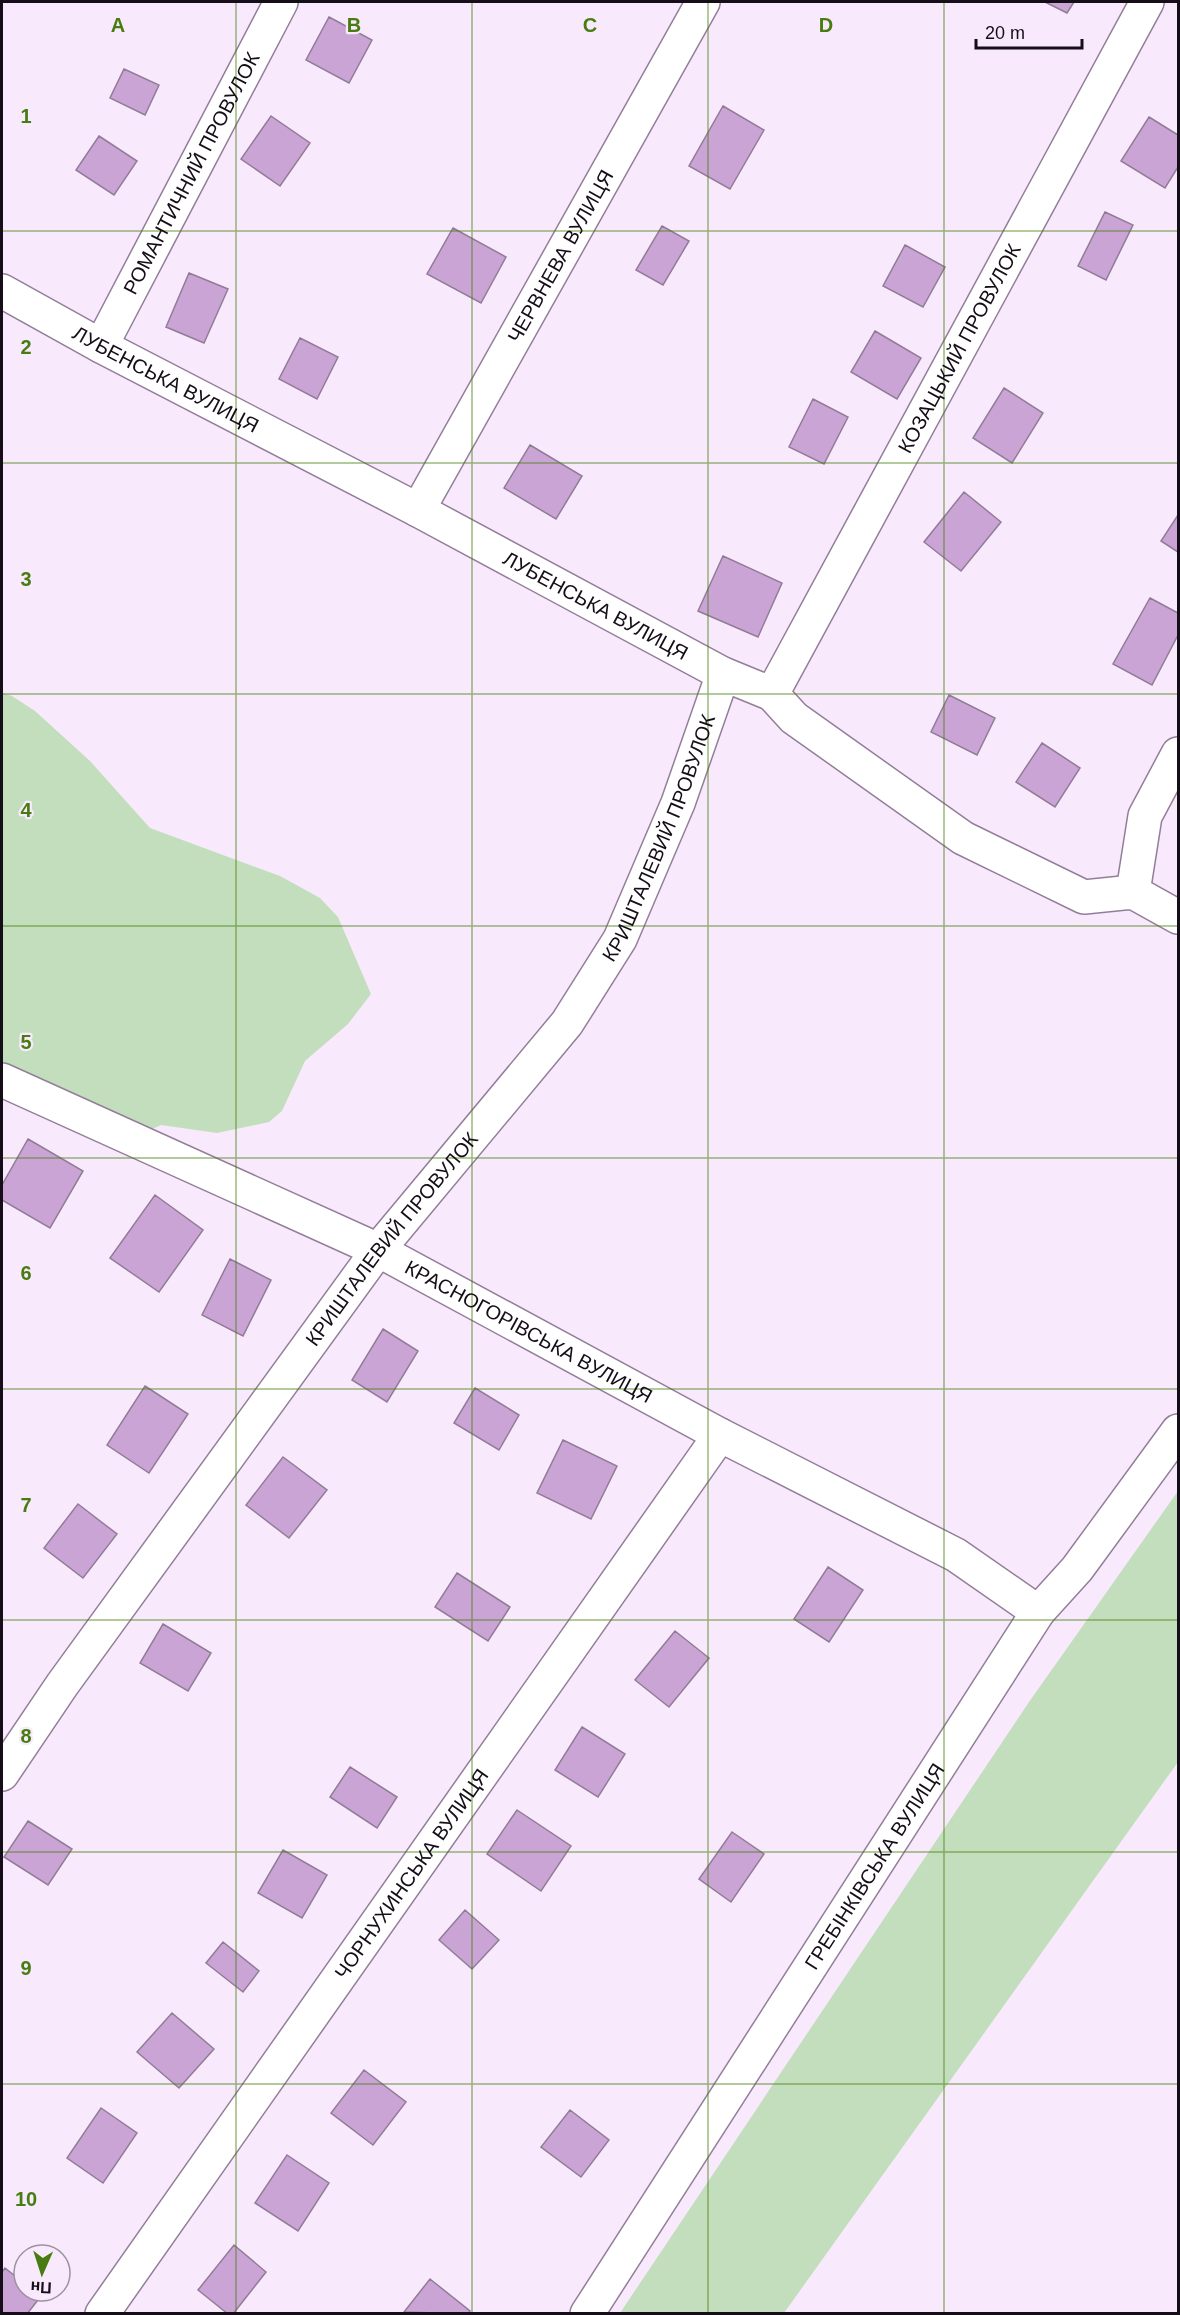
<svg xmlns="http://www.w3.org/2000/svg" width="1180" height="2315" font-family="Arial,sans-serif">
<rect width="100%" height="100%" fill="#f8eafc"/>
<!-- green -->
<path fill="#c3debc" d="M 2,693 L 12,696 L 35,711 L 90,761 L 150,828 L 280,876 L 320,898 L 338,917 L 371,994 L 348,1024 L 305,1061 L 282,1111 L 269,1122 L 217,1133 L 161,1125 L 137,1136 L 104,1124 L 45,1080 L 2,1062 Z
M 1178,1491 L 1178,1762 L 784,2313 L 620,2313 L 1029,1702 Z"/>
<!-- building -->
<path fill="#cba4d6" stroke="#917c97" stroke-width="1.5" d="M 1045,2 L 1074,2 L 1067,13 Z
M 329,17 L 372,40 L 349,83 L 306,60 Z
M 124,69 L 159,85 L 145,115 L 110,98 Z
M 723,106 L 764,130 L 730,189 L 689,166 Z
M 271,116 L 310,143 L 280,186 L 241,159 Z
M 1149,117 L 1178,135 L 1178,167 L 1165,188 L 1121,161 Z
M 99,136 L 137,161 L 114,195 L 76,170 Z
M 1105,212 L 1133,225 L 1106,280 L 1078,266 Z
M 662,226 L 689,241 L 663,285 L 636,270 Z
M 453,228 L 506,257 L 481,303 L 427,274 Z
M 905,245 L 945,267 L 923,307 L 883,286 Z
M 189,273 L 228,289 L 204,343 L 166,327 Z
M 875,331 L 921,358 L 897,399 L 851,372 Z
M 300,338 L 338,357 L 317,399 L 279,379 Z
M 1004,388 L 1043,413 L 1012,463 L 973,438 Z
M 813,399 L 848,417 L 824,464 L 789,447 Z
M 530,445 L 582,476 L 556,519 L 504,488 Z
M 964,492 L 1001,522 L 961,571 L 924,542 Z
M 1178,515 L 1178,552 L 1161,541 Z
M 723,556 L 782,583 L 758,637 L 698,611 Z
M 1150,598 L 1178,613 L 1178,635 L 1152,685 L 1113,664 Z
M 949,695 L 995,718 L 977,755 L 931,732 Z
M 1042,743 L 1080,768 L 1055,807 L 1016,782 Z
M 28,1139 L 83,1171 L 50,1228 L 2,1200 L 2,1185 Z
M 155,1195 L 203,1230 L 159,1292 L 110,1258 Z
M 230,1259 L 271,1280 L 243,1336 L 202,1315 Z
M 383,1329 L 418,1351 L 387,1402 L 352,1380 Z
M 145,1386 L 188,1414 L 149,1473 L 107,1445 Z
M 475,1388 L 519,1415 L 499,1450 L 454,1423 Z
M 563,1440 L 617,1466 L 591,1519 L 537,1493 Z
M 283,1457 L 327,1490 L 289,1538 L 246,1505 Z
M 78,1504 L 117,1534 L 83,1578 L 44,1548 Z
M 828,1567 L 863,1590 L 829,1642 L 794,1619 Z
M 457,1573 L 510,1607 L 488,1641 L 435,1607 Z
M 163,1624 L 211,1653 L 188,1691 L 140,1663 Z
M 675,1631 L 709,1658 L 669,1707 L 635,1680 Z
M 582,1727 L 625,1754 L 598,1797 L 555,1770 Z
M 350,1767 L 397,1797 L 377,1828 L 330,1797 Z
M 517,1810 L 571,1846 L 541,1891 L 487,1854 Z
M 28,1821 L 72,1849 L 48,1885 L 4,1857 Z
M 732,1832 L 764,1854 L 731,1902 L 699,1879 Z
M 283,1850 L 327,1875 L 302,1918 L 258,1893 Z
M 465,1910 L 499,1940 L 472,1969 L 439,1940 Z
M 223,1942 L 259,1971 L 243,1992 L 206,1963 Z
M 172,2013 L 214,2049 L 179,2088 L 137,2052 Z
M 364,2070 L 406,2102 L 373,2145 L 331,2113 Z
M 101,2108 L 137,2133 L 103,2183 L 67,2158 Z
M 570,2110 L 609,2140 L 581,2177 L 541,2147 Z
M 287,2155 L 329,2183 L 298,2231 L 255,2203 Z
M 234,2245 L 266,2272 L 233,2314 L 228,2314 L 198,2290 Z
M 5,2268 L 24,2283 L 24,2291 L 35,2291 L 41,2296 L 27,2314 L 2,2314 L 2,2272 Z
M 430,2279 L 470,2311 L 468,2314 L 404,2312 Z"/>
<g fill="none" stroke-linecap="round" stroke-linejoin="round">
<!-- minor casing -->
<g stroke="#937e99" stroke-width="36">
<g id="minor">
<path id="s1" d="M 2,291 L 101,346 L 418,510 L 723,674 L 772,694 L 794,718 L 963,838 L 1084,897 L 1133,892 L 1178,917"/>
<path id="s2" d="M 101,346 L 281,2"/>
<path id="s3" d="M 418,510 L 703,2"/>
<path id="s4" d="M 772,694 L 1147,2"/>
<path d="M 1133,892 L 1145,816 L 1178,754"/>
<path id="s5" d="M 2,1080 L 378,1250 L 720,1435 L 956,1555 L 1038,1612"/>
<path id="s6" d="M 2,1774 L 62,1685 L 378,1250 L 567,1023 L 620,939 L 678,803 L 723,674"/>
<path id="s7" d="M 102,2314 L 720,1435"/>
<path id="s8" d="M 587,2314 L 1038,1612 L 1077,1569 L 1178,1431"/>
</g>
</g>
<!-- minor -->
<use href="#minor" stroke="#fff" stroke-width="33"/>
</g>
<!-- grid -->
<path fill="none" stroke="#477d10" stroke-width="1.5" stroke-opacity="0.55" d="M 236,2 L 236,2314M 472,2 L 472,2314M 708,2 L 708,2314M 944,2 L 944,2314M 2,231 L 1178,231M 2,463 L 1178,463M 2,694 L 1178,694M 2,926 L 1178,926M 2,1158 L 1178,1158M 2,1389 L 1178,1389M 2,1620 L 1178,1620M 2,1852 L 1178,1852M 2,2084 L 1178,2084"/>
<g text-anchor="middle" stroke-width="4.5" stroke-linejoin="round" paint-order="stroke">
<!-- street labels -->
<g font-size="20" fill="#150d17" stroke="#f8eafc">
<text dy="7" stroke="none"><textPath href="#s2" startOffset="195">РОМАНТИЧНИЙ ПРОВУЛОК</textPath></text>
<text dy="7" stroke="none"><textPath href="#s3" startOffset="291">ЧЕРВНЕВА ВУЛИЦЯ</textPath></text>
<text dy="7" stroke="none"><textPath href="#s4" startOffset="393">КОЗАЦЬКИЙ ПРОВУЛОК</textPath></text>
<text dy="7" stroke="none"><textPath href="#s1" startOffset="186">ЛУБЕНСЬКА ВУЛИЦЯ</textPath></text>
<text dy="7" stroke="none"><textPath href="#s1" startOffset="672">ЛУБЕНСЬКА ВУЛИЦЯ</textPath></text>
<text dy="7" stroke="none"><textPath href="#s6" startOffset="1148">КРИШТАЛЕВИЙ ПРОВУЛОК</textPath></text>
<text dy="7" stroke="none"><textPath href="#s6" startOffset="662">КРИШТАЛЕВИЙ ПРОВУЛОК</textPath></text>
<text dy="7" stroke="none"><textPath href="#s5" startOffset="584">КРАСНОГОРІВСЬКА ВУЛИЦЯ</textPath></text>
<text dy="7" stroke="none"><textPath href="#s8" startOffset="532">ГРЕБІНКІВСЬКА ВУЛИЦЯ</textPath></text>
<text dy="7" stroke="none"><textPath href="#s7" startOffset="538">ЧОРНУХИНСЬКА ВУЛИЦЯ</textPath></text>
</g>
</g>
<g font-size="20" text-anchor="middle" font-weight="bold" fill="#477d10" stroke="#f8eafc" stroke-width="4.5" stroke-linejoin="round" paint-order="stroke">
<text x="118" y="32">A</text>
<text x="354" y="32">B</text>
<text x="590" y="32">C</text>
<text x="826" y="32">D</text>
<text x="26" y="123">1</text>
<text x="26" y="354">2</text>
<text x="26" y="586">3</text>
<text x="26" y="817">4</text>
<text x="26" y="1049">5</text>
<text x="26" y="1280">6</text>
<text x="26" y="1512">7</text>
<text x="26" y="1743">8</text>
<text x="26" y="1975">9</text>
<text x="26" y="2206">10</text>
</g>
<!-- border -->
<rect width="1180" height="2315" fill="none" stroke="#150d17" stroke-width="6"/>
<!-- north arrow -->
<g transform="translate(42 2273) rotate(183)"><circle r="28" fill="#f8eafc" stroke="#9d92a0" stroke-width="1.5"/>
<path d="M0-4.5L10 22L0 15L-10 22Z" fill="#477d10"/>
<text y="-9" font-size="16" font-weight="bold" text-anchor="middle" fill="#150d17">Пн</text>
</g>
<!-- scale -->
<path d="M976 39v9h106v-9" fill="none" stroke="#150d17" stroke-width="3"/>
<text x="985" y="39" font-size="18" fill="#150d17" stroke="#f8eafc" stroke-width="4.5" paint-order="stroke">20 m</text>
</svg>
